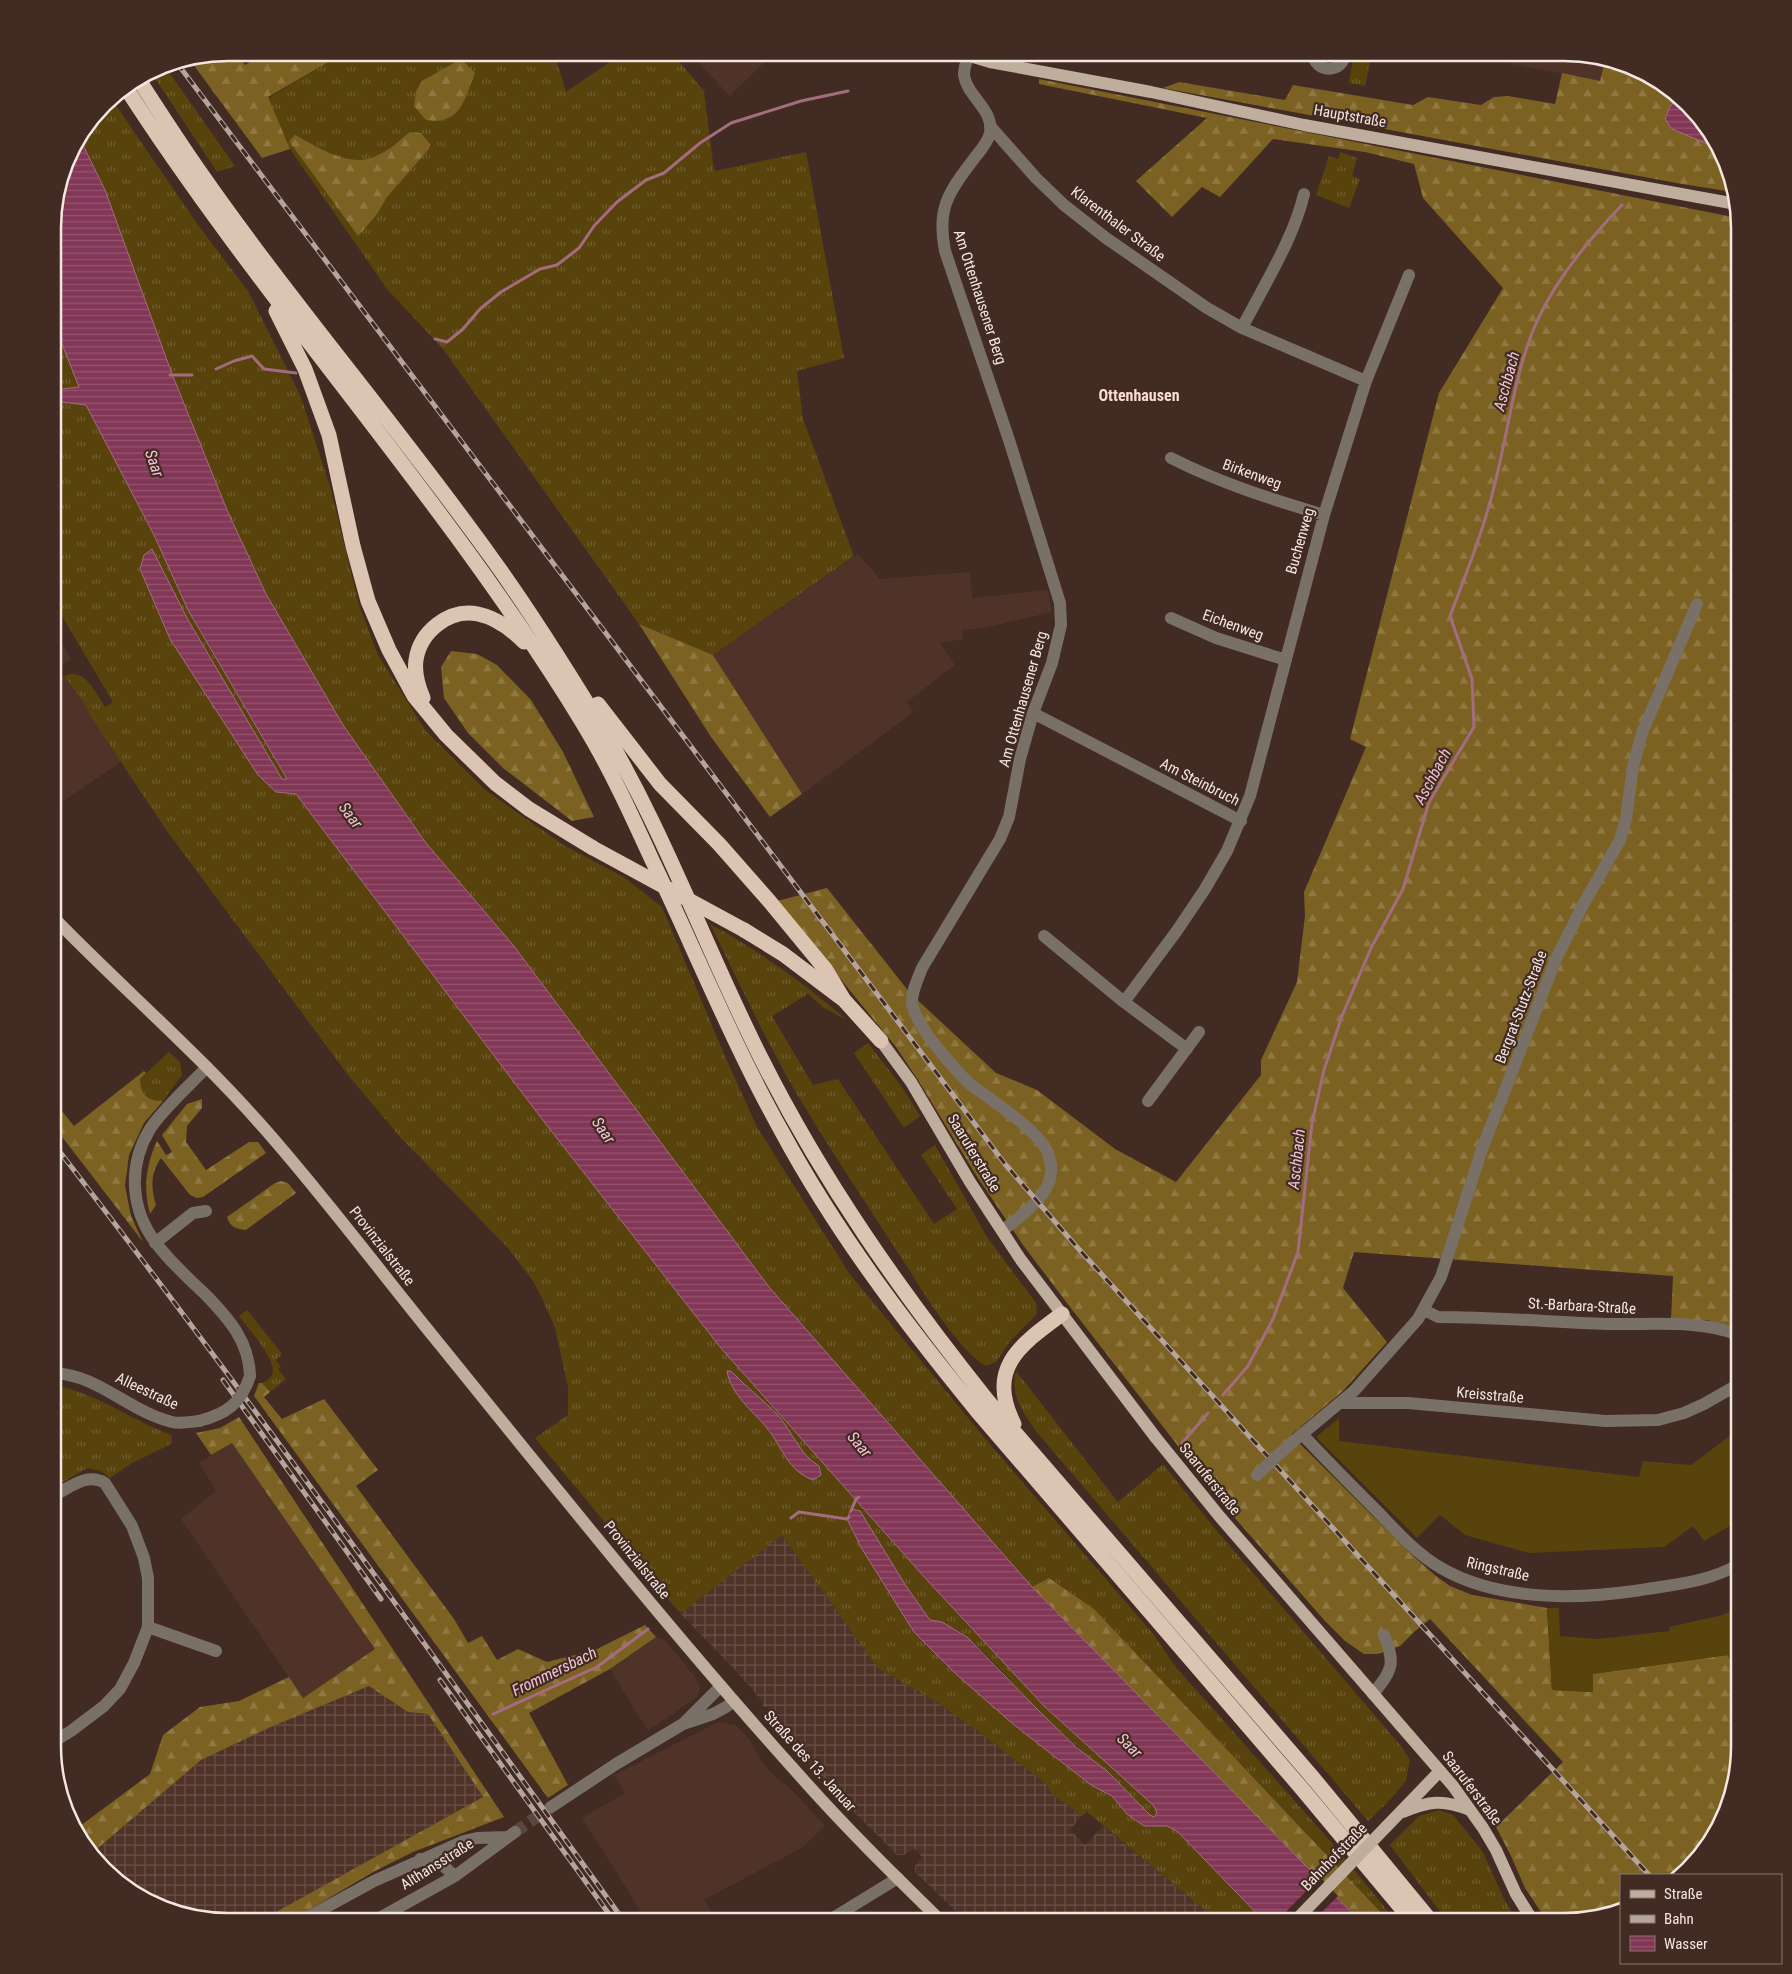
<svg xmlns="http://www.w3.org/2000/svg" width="1792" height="1974" font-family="'Roboto Condensed',sans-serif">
<defs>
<pattern id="industrial-grid" width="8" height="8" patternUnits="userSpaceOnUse" patternTransform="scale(1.25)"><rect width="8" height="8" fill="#4f3329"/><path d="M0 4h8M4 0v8" fill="none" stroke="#695148"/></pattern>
<pattern id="grass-tufts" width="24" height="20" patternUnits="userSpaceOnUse" patternTransform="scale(1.25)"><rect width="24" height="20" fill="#58430d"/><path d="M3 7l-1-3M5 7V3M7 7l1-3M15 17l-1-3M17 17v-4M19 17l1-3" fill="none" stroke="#715e30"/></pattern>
<pattern id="forest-firs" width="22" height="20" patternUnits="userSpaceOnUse" patternTransform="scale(1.25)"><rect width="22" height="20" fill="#7c6222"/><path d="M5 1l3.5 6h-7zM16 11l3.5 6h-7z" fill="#8f7842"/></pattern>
<pattern id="water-rules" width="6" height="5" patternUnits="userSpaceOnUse" patternTransform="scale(1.25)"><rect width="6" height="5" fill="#823756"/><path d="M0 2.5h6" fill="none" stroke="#94546e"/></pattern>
</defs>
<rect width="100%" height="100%" fill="#412b23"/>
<!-- built -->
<path fill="#4f3329" d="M 689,53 L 774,53 L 730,96 Z
M 1456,53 L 1575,53 L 1605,61 L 1600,81 Z
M 858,554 L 880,579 L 970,572 L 972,598 L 1048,590 L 1052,612 L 984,628 L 962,630 L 963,639 L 940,643 L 955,665 L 907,702 L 914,712 L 802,794 L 713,655 Z
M 53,629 L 71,659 L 58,668 L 83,701 L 91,717 L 121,762 L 53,808 Z
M 232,1443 L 375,1649 L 303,1698 L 181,1519 L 216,1491 L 199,1463 Z
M 656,1637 L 665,1640 L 696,1678 L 700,1688 L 697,1697 L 648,1731 L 610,1669 Z
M 718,1722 L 735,1725 L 744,1733 L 751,1742 L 759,1757 L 775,1777 L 791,1789 L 825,1826 L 803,1847 L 704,1900 L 717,1921 L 647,1921 L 582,1818 L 625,1793 L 614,1775 Z"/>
<!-- industrial -->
<path fill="url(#industrial-grid)" d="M 782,1535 L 877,1667 L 939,1704 L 974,1728 L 1046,1784 L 1051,1793 L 1082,1816 L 1070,1830 L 1085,1845 L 1103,1826 L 1206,1911 L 1215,1921 L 966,1921 L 915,1872 L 915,1866 L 922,1857 L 914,1849 L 904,1855 L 897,1855 L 844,1802 L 807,1762 L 768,1708 L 763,1706 L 762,1701 L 737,1672 L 679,1612 L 684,1611 Z
M 369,1686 L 408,1711 L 428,1714 L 483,1797 L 323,1886 L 312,1899 L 268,1921 L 228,1921 L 151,1904 L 91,1854 L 201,1760 L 271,1727 Z"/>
<!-- grass -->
<path fill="url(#grass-tufts)" d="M 344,53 L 554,53 L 566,92 L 623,53 L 672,53 L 704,91 L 714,171 L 806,152 L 844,358 L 797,371 L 803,419 L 854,556 L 713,655 L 639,624 L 443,349 L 387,289 L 290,149 L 268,98 Z
M 1354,53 L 1372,53 L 1365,86 L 1349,83 Z
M 164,65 L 235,166 L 217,172 L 151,72 Z
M 111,98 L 198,225 L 248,291 L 301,397 L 331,490 L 359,605 L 378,655 L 426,731 L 484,789 L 562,844 L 625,878 L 662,907 L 724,1054 L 757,1127 L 849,1273 L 983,1436 L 1154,1635 L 1175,1666 L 1332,1843 L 1396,1921 L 1389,1921 L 1094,1609 L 1049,1578 L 1032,1587 L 769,1287 L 513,945 L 426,843 L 343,725 L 266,594 L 227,510 L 172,374 L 105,190 L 80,139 Z
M 1340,152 L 1357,158 L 1352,176 L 1360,179 L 1349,208 L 1316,195 L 1329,156 L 1338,159 Z
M 53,321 L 79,387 L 53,390 Z
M 53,401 L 86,404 L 154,535 L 188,610 L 287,780 L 282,780 L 188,620 L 151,549 L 276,792 L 296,794 L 545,1123 L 720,1347 L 926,1579 L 1044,1706 L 1154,1806 L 1157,1813 L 1154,1817 L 1150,1816 C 1116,1777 1075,1747 1039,1711 C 1016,1688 992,1658 967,1637 C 956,1628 943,1622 930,1620 L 906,1586 L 860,1512 L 851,1509 L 847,1519 L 862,1549 L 914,1632 L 1013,1724 L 1091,1785 L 1112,1796 L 1127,1814 L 1144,1826 L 1167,1826 L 1178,1832 L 1264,1921 L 1215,1921 L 1206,1911 L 1087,1812 L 1082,1816 L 1051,1793 L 1046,1784 L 974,1728 L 939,1704 L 877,1667 L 782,1535 L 684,1611 L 679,1612 L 535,1438 L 568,1415 L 568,1387 L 555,1328 L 542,1298 L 533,1281 L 507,1247 L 400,1137 L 348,1075 L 167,831 L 91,717 L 83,701 L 64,676 C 85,667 95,692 105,707 L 113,702 L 53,601 Z
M 710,924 C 759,951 804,983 847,1020 L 824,1008 L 808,994 L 772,1016 L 813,1085 L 838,1079 L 934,1224 L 957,1209 L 921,1155 L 935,1145 L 987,1237 L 1036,1303 L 1037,1314 L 1011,1340 L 996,1362 L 986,1366 C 957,1350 919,1285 900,1256 C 868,1206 835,1157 804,1106 C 769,1048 740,984 710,924 Z
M 868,1043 L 902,1087 L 920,1116 L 904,1128 L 854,1053 Z
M 169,1052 L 180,1062 L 182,1075 L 163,1101 C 148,1102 140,1094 140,1079 Z
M 247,1310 L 282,1354 L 276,1360 L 281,1367 L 278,1369 L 286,1379 L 270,1392 L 262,1383 C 267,1381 272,1377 273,1372 C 274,1357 248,1328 239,1316 Z
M 1016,1371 L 1118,1502 L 1163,1464 L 1212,1525 L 1401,1746 L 1410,1760 L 1406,1781 L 1390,1800 L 1368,1821 L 1035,1430 C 1022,1410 1010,1396 1016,1371 Z
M 53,1385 C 96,1392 130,1420 172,1435 L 171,1444 L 132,1463 L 110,1478 L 101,1471 L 87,1468 L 53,1488 Z
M 1439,1810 L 1453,1815 L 1483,1852 L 1503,1897 L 1517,1921 L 1447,1921 L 1390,1845 L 1419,1816 Z"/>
<!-- forest -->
<path fill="url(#forest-firs)" d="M 228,53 L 237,53 L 245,65 L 265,53 L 344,53 L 268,97 L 290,149 L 262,158 L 190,60 Z
M 461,59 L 475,73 C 464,100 461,125 426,120 L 414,106 L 416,91 L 422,81 Z
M 1605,61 L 1642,71 L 1676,99 L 1670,107 L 1717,148 L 1730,171 L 1733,192 L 1682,184 L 1163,88 L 1179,82 L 1285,100 L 1293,85 L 1413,105 L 1428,97 L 1481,105 L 1494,97 L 1508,96 L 1555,104 L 1562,73 L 1600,81 Z
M 1039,79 L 1738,218 L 1739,228 L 1739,1331 L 1707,1320 L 1671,1320 L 1673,1276 L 1354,1252 L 1343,1288 L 1387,1342 L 1343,1391 L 1291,1435 L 1411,1554 L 1436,1576 L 1450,1586 L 1472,1595 L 1547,1608 L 1552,1690 L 1593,1692 L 1592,1674 L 1727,1655 L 1739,1671 L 1739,1746 L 1721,1824 L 1679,1875 L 1621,1875 L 1621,1912 L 1564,1921 L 1547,1921 L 1525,1888 L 1511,1856 L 1496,1827 L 1563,1762 L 1430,1619 L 1415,1631 L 1400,1646 L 1378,1654 L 1364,1654 L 1345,1641 L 1325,1621 L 1227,1509 L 1070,1307 L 1023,1245 L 976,1175 L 918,1080 L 896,1047 L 777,901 L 827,888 L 910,993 L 996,1073 L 1037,1090 L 1115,1149 L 1176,1182 L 1261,1075 L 1261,1060 L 1297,982 L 1305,916 L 1304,892 L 1366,747 L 1350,739 L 1439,393 L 1503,288 L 1423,198 L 1414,164 L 1365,152 L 1273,139 L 1220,197 L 1202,187 L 1172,217 L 1136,181 L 1207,118 L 1039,84 Z
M 410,132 L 421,133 L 430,144 L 429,149 L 387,197 L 377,214 L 358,236 L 289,141 L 295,135 C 318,147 351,170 378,155 C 390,150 400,140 410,132 Z
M 639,624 L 713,655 L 802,794 L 770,817 L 711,737 Z
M 451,651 L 477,654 L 497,665 L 531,700 L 563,752 L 594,817 L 572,821 L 503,768 L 468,733 L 444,698 L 441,667 Z
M 144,1071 L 146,1073 L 140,1079 C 140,1094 148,1102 163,1101 L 144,1123 L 129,1155 L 125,1186 L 131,1216 L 143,1242 L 53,1125 L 53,1100 L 74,1126 Z
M 202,1099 L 202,1108 L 187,1126 L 186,1142 L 206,1170 L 249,1142 L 258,1142 L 266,1153 L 203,1197 L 197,1198 L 190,1195 L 161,1158 C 150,1173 151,1189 156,1205 L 150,1214 C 143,1188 146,1165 157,1141 L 166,1155 L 172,1152 L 162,1135 L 187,1104 Z
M 281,1181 L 288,1183 L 296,1193 L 246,1230 C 236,1229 230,1227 227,1217 L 275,1183 Z
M 259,1383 L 262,1383 L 270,1392 L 264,1397 L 282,1419 L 324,1399 L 378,1470 L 356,1486 L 454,1619 L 468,1643 L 482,1636 L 497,1660 L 518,1649 L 547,1662 L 595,1650 L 645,1625 L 656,1637 L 610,1669 L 529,1713 L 568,1785 L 548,1798 L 254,1396 Z
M 239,1417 L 504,1817 L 413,1852 L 375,1871 L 290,1921 L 260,1921 L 483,1797 L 428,1714 L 408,1712 L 369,1686 L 271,1727 L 201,1760 L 91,1854 L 89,1853 L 76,1829 L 150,1774 L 163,1735 L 200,1707 L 239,1701 L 289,1677 L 303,1698 L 375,1649 L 232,1443 L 211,1455 L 196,1433 L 220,1428 Z
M 1049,1578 L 1094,1609 L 1389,1921 L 1360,1921 L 1032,1587 Z"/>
<!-- garden -->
<path fill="#58430d" d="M 1339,1418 L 1339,1441 L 1639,1477 L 1643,1461 L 1691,1465 L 1739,1429 L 1739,1516 L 1735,1523 L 1704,1541 L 1693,1526 L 1664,1547 L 1529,1553 L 1465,1535 L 1440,1515 L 1417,1538 L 1316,1437 Z
M 1739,1607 L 1739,1671 L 1727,1655 L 1593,1674 L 1593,1692 L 1552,1690 L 1547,1608 L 1559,1608 L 1560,1636 L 1597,1639 L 1670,1631 L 1669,1627 L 1723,1615 Z"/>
<!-- water -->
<path fill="url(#water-rules)" stroke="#a46c80" d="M 1676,99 L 1703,121 L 1717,148 L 1672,129 L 1665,119 L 1670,107 Z
M 80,139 L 105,190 L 172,374 L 227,510 L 266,594 L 343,725 L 426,843 L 513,945 L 769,1287 L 1032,1587 L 1360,1921 L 1264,1921 L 1178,1832 L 1167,1826 L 1144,1826 L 1127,1814 L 1112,1796 L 1091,1785 L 1013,1724 L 956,1674 L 914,1632 L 862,1549 L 847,1519 L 851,1509 L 860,1511 L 906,1586 L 930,1620 L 942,1622 L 967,1637 L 1039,1711 L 1076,1747 L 1107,1771 L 1150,1815 L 1154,1817 L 1157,1813 L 1154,1806 L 1044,1706 L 926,1579 L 720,1347 L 545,1123 L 296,794 L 276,792 L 258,775 L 170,639 L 140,569 L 144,555 L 152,549 L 188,620 L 282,779 L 287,779 L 188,610 L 154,535 L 86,405 L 53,401 L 53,390 L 79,387 L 53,321 L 53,216 L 71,150 Z
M 727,1371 L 731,1371 C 745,1386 762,1399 777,1414 C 792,1431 799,1454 819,1466 L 821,1475 L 813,1480 C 788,1471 782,1447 767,1428 C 753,1411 731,1395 727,1371 Z"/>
<!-- pier -->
<path fill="#412b23" d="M 1320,1877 L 1338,1896 L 1313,1921 L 1277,1921 Z"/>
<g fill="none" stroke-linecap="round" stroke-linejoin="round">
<!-- stream -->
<path stroke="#a46c80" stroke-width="3" d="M 435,339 L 447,342 L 463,329 L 480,309 L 501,292 L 540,269 L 557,265 L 579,248 L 594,226 L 617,202 L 646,180 L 664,173 L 700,143 L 731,123 L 801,101 L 848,91
M 216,369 L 234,361 L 252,356 L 264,369 L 296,373
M 170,375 L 192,375
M 1223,1395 L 1248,1366 L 1273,1319 L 1298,1252 L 1312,1123 L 1324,1070 L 1342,1016 L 1371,948 L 1403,889 L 1429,802 L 1474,727 L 1472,679 L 1450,616 C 1467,572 1484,529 1495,483 C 1509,429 1514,373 1537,321 C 1557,278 1589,239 1622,205
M 1182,1443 L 1208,1413
M 851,1511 L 856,1499 L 859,1497
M 791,1518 L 799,1512 L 847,1519 L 849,1517
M 493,1714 L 597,1667 L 648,1629"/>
<!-- minor-tunnel -->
<path stroke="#5c4740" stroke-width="12" stroke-dasharray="12 6" stroke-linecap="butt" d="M 515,1832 L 551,1807"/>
<!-- minor -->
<path stroke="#797068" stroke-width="12" d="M 1313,53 C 1314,74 1344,74 1345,53
M 968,56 C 966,62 964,68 964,75 C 967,97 994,109 990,133 C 988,142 981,150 976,156 C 950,191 936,206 945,251 L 1009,440 L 1060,603 L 1061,625 L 1052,663 L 1033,713 L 1020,759 L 1009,817 L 1000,839 L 922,968 C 918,979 911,992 912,1004 C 914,1015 926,1033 932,1041 C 944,1056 956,1071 970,1084 C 991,1100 1033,1127 1046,1149 C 1051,1158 1053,1172 1049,1182 C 1041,1203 1019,1217 1002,1231
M 990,126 L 1036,178 L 1064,205 L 1106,238 L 1207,308 L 1242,328 L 1366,381
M 1242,328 C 1263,287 1294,238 1304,194
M 1171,458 C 1220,483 1271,499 1324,515
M 1171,618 L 1216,638 L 1286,660
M 1033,713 L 1241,821
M 1044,936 L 1124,1002 L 1187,1049
M 1124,1002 L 1176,932 L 1205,889 L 1227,851 L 1250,796 L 1324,515 L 1366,381 L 1409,275
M 207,1067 C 191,1084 162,1110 150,1129 C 128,1165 130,1209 156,1243 C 170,1262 189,1279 206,1295 C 229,1319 249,1341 250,1376
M 1148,1101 L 1199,1032
M 155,1243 L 193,1213 L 206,1211
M 1424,1310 L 1438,1317 C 1495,1317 1551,1322 1607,1324 C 1651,1325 1698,1319 1739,1335
M 53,1373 C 97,1374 130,1412 172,1422 C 180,1424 190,1422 199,1421
M 1341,1403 L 1408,1403 L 1605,1421 L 1658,1420 L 1684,1413 L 1704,1404 L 1739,1384
M 1302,1434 C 1327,1461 1353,1487 1379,1513 C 1398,1533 1417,1554 1441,1568 C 1496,1600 1572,1600 1634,1591 C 1669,1585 1708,1583 1739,1564
M 1289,1445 L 1354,1391 L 1418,1319 L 1441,1277 L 1482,1149 L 1556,959 L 1583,905 L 1620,840 L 1626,819 L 1633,767 L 1642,733 L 1697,604
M 148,1627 L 216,1651
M 1373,1694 C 1392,1670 1396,1665 1384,1635
M 685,1722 L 721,1686
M 53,1742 L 71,1731 L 104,1706 L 120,1689 L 134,1663 L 148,1627 L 148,1578 L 144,1558 L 132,1526 L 105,1483 C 87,1472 69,1488 53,1496
M 551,1807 L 616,1764 L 683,1724 L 713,1714 L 726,1707 L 734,1701
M 420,1859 L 441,1864 L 455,1876
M 301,1921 L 374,1881 L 464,1841 L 477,1838 L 507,1837
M 374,1921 L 455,1876 L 515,1832
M 828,1921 L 898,1878"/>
<!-- major -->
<path stroke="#bfad9d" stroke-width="12" d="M 960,53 L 990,62 L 1151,92 L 1304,125 L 1736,204
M 53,917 C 122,988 197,1052 263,1127 C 324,1196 379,1270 437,1341 C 556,1488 674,1636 800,1776 C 845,1827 893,1874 941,1921
M 881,1041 L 911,1082 L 970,1182 L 1021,1260 L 1156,1438 L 1220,1517 L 1453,1786 L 1483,1828 L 1496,1850 L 1516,1894 L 1533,1921
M 1403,1812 C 1429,1801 1443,1799 1470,1810
M 1386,1827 L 1440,1771"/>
<!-- highway -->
<path stroke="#dbc5b2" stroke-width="15" d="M 139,80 C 159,111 179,142 200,172 C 292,304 397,426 491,557 C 528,608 562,662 595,716 C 662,824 704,945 761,1058 C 823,1182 901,1292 987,1400 L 1314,1779 L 1431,1921
M 126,88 C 268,308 448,501 584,725 C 610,768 631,814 652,860 C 695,950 733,1044 782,1132 C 836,1232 905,1323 977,1411 L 1303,1790 L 1412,1921
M 276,311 L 305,369 L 329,435 L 353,546 L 368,601 L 389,650 L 414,696 L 446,735 L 495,783 L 529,809 L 593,848
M 423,698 C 418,686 414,674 416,660 C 420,632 449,608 478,614 C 497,618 511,629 524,642
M 598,704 L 660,784 L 719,844 L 770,902 L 826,970 L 844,1000
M 744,930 L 783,954 L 844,1000 L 881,1041
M 1014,1424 C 986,1368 1020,1345 1062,1314"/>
<!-- rail casing -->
<g stroke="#b5a49e" stroke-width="5">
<path id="rail" d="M 177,63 L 1005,1164 L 1076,1246 L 1649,1875
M 53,1143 C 250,1398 436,1660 624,1921
M 223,1380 L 381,1599
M 440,1680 L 614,1921"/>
</g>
<!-- rail -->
<use href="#rail" stroke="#412b23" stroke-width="3" stroke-dasharray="9" stroke-linecap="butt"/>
<!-- minor-bridge -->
<path stroke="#797068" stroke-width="12" d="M 199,1421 C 226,1414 241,1404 250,1376
M 1257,1475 L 1289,1445"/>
<!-- major-bridge -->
<path stroke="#bfad9d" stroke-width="12" d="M 1295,1921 L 1386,1827"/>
<!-- highway-bridge -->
<path stroke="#dbc5b2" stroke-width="15" d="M 593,848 L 744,930"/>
</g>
<g text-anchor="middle" stroke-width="4.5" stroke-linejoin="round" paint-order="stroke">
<!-- street labels -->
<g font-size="15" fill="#f5e6e1" stroke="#412b23">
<text transform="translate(1350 116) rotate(10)" y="5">Hauptstraße</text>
<text transform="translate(1118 224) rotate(37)" y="5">Klarenthaler Straße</text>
<text transform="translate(980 297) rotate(72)" y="5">Am Ottenhausener Berg</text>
<text transform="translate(1252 474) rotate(20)" y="5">Birkenweg</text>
<text transform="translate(1300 541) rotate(-74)" y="5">Buchenweg</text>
<text transform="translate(1233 625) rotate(20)" y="5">Eichenweg</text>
<text transform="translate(1023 699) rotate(-74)" y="5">Am Ottenhausener Berg</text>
<text transform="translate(1200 782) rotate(27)" y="5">Am Steinbruch</text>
<text transform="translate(1521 1007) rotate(-69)" y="5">Bergrat-Stutz-Straße</text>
<text transform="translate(974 1153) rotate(59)" y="5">Saaruferstraße</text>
<text transform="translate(382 1246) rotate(52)" y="5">Provinzialstraße</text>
<text transform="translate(1582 1306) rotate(3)" y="5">St.-Barbara-Straße</text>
<text transform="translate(147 1391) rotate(25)" y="5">Alleestraße</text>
<text transform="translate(1490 1395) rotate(5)" y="5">Kreisstraße</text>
<text transform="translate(1210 1479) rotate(51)" y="5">Saaruferstraße</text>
<text transform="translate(637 1560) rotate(51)" y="5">Provinzialstraße</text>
<text transform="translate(1498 1569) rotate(13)" y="5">Ringstraße</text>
<text transform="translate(810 1761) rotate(48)" y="5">Straße des 13. Januar</text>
<text transform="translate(1472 1788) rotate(53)" y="5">Saaruferstraße</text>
<text transform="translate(1334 1857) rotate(-46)" y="5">Bahnhofstraße</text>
<text transform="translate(437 1864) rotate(-32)" y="5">Althansstraße</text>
</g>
<!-- water labels -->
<g font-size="16" font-style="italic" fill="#f1c3d3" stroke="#412b23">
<text transform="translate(1506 381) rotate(-75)" y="6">Aschbach</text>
<text transform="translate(155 463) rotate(71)" y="6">Saar</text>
<text transform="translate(1432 776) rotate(-62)" y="6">Aschbach</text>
<text transform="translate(351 815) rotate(53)" y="6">Saar</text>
<text transform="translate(604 1130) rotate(55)" y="6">Saar</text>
<text transform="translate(1296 1159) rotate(-84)" y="6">Aschbach</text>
<text transform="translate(860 1444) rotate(50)" y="6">Saar</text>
<text transform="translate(554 1671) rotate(-26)" y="6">Frommersbach</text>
<text transform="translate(1130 1745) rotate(44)" y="6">Saar</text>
</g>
<!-- neighbourhood labels -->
<g font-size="16" font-weight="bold" fill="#fadcd1" stroke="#412b23">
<text x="1139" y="401">Ottenhausen</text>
</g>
</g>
<!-- crop -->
<path d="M0 0H1792V1974H0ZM228 61H1564A167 167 0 0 1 1731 228V1746A167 167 0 0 1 1564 1913H228A167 167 0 0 1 61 1746V228A167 167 0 0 1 228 61Z" fill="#412b23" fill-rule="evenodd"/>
<path fill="none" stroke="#f5e6e1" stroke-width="2.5" d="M228 61H1564A167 167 0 0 1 1731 228V1746A167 167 0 0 1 1564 1913H228A167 167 0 0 1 61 1746V228A167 167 0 0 1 228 61Z"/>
<!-- legend -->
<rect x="1620" y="1874" width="162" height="90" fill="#412b23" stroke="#89766f"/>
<rect x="1630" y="1890" width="25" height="8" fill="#bfad9d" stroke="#89766f"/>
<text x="1664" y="1899" font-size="15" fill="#f5e6e1">Straße</text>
<rect x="1630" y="1915" width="25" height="8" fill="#b5a49e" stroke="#89766f"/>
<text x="1664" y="1924" font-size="15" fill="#f5e6e1">Bahn</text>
<rect x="1630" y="1936" width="25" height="15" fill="url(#water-rules)" stroke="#89766f"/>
<text x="1664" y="1949" font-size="15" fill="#f5e6e1">Wasser</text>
</svg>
